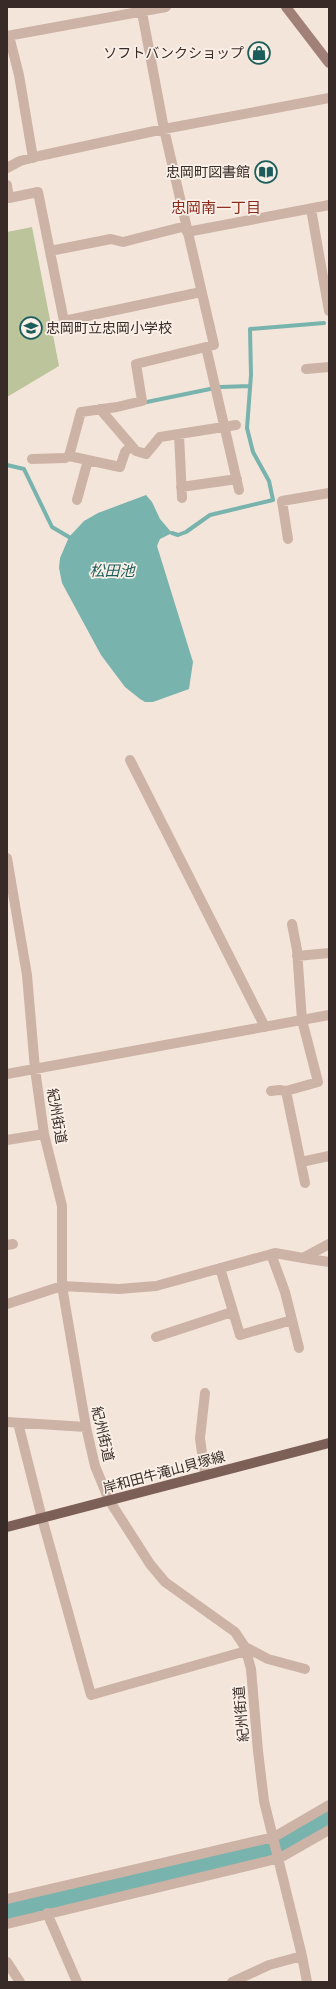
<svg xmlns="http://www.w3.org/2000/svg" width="336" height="1989" font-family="Manrope,'Noto Sans JP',sans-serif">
<rect width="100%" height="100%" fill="#f4e5db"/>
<!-- green -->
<path fill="#bbc49a" d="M 32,227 L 59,366 L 7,397 L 7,232 Z"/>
<!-- water -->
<path fill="#78b3ae" d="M 146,495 L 152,502 L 160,519 L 172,533 L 160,539 L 157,546 L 193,662 L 189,689 L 153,702 L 145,702 L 140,699 L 125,687 L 101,655 L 62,583 L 59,568 L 60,558 L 69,537 L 84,521 L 98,513 Z"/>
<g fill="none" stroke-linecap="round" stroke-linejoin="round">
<!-- stream -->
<path stroke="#78b3ae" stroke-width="4" d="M 220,387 L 250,386
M 142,403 L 210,389
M 7,465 L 24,469 L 52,527 L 69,537
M 172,533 L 178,535 L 186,532 L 210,515 L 273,500 L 269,481 L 253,452 L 247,428 L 251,375 L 250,329 L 324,323"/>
<!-- river -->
<path stroke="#78b3ae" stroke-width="25" d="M 7,1910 L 268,1851 L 289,1843 L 329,1820"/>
<!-- street -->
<path stroke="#cdb3a6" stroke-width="10" d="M 141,7 L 164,129 L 214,345 L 206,347 L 239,490
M 7,36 L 166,7
M 9,36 L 19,75 L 33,158
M 7,168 L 20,161 L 39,156 L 164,129 L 329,98
M 7,185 L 9,198 L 38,192 L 64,321 L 201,292
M 311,209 L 329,311
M 187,232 L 329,205
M 50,251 L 111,239 L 123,242 L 186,226
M 306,369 L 329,367
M 100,409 L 136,451 L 146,454 L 160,437 L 236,425
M 179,434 L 182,498
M 131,446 L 125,452 L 120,467 L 69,456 L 81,412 L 117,407 L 142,401 L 136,364 L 206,347
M 32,459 L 65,458 L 69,456
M 181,487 L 237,479
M 77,500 L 88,460
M 288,539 L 282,501 L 329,493
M 130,760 L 265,1027
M 7,858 L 27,975 L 35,1069 L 44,1134 L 62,1206 L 62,1286 L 86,1427 L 95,1466 L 109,1500 L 150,1564 L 165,1582 L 235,1632 L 245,1647 L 251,1669 L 258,1751 L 264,1801 L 302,1956 L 307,1982
M 292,924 L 297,950 L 302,1020 L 318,1082 L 286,1091 L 305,1183
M 297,956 L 329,953
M 7,1074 L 329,1015
M 271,1091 L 279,1090 L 286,1091
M 7,1140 L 44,1134
M 301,1162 L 329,1156
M 7,1245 L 13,1244
M 271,1254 L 285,1292 L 299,1348
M 303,1258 L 329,1262
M 220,1268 L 240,1335 L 292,1320
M 7,1304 L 62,1286 L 119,1289 L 156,1286 L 275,1253 L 303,1258 L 329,1244
M 156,1337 L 232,1312
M 205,1393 L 200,1438 L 205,1475
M 7,1422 L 86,1427
M 18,1423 L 42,1518 L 91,1695 L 246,1651
M 245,1647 L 268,1659 L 305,1669
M 7,1899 L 274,1837 L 329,1805
M 47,1913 L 77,1982
M 7,1924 L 280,1858 L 329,1830
M 7,1962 L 20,1982
M 232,1982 L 269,1965 L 302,1956"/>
<!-- secondary -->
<path stroke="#a18177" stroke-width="10" d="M 286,7 L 329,63"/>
<!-- primary -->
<path stroke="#7c5f57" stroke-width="10" d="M 7,1527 L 329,1443"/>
</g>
<!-- icons -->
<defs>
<g id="shop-ring" transform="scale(1.15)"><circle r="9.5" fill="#fbf0e8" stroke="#1a5d5a" stroke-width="1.5"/><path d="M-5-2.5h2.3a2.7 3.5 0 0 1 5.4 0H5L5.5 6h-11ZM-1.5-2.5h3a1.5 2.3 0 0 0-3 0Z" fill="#1a5d5a"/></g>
<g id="library-ring" transform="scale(1.15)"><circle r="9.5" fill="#fbf0e8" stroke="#1a5d5a" stroke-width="1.5"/><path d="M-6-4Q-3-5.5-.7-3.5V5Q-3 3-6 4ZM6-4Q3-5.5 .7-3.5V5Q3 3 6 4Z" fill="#1a5d5a"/></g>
<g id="school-ring" transform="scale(1.15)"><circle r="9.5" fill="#fbf0e8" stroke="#1a5d5a" stroke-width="1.5"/><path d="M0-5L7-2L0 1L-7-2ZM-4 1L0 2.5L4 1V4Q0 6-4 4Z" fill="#1a5d5a"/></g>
</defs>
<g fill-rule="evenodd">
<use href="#shop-ring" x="259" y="53"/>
<use href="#library-ring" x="266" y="172"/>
<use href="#school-ring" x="31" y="328"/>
</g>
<g text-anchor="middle" stroke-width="3.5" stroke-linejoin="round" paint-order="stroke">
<!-- poi labels -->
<g font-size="14" fill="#382b27" stroke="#fbf0e8" text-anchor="end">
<text x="244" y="58">ソフトバンクショップ</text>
<text x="250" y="177">忠岡町図書館</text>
<text x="46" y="333" text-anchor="start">忠岡町立忠岡小学校</text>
</g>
<!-- street labels -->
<g font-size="14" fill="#382b27" stroke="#fbf0e8">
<text transform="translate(57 1116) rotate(80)" y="5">紀州街道</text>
<text transform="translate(103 1434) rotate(77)" y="5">紀州街道</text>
<text transform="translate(164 1472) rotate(-15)" y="5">岸和田牛滝山貝塚線</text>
<text transform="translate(241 1714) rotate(-95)" y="5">紀州街道</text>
</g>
<!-- neighbourhood labels -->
<g font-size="15" fill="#8e281a" stroke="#fbf0e8">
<text x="216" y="213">忠岡南一丁目</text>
</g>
<!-- water labels -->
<g font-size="15" font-style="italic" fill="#1a5d5a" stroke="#fbf0e8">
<text x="112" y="576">松田池</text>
</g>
</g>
<!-- border -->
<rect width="336" height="1989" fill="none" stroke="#382b27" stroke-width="16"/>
</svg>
